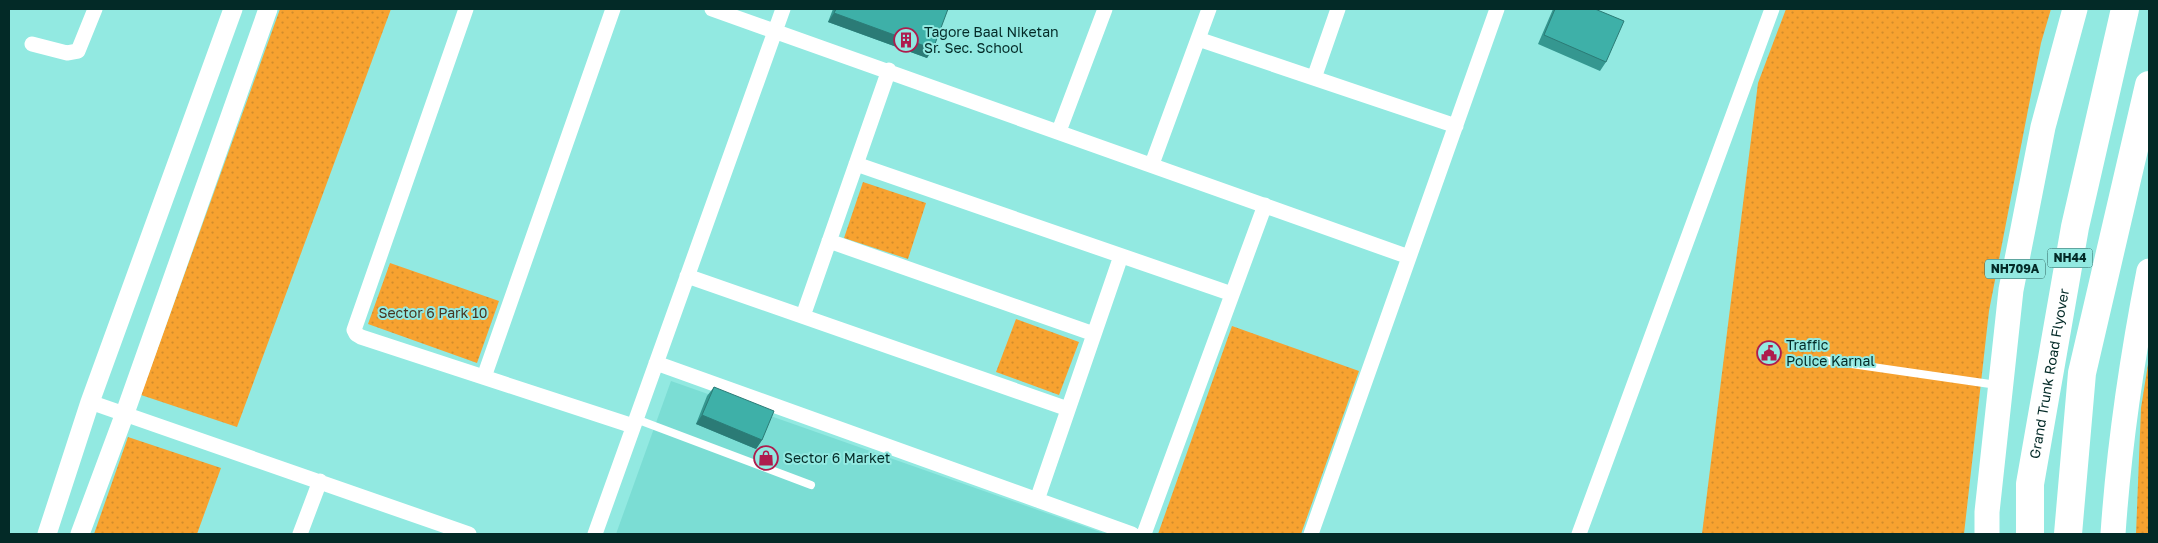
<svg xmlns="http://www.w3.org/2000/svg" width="2158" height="543" font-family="'Golos Text',sans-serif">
<defs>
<pattern id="park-dots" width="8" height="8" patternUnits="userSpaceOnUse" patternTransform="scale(1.25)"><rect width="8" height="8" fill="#f7a230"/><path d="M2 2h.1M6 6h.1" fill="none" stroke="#d28c2b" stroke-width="1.8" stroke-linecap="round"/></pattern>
</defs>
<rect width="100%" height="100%" fill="#92e9e1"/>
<!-- built -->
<path fill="#7bddd4" d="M 671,381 L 1106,534 L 616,534 Z"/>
<!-- park -->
<path fill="url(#park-dots)" d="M 280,9 L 391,9 L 237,427 L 141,395 Z
M 1786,9 L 2051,9 L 2041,43 L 1989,311 L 1964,534 L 1702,534 L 1758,83 Z
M 863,182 L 926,203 L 908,259 L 844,238 Z
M 390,263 L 499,301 L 477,363 L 368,324 Z
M 1016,319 L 1079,342 L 1059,395 L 996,372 Z
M 1232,326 L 1359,371 L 1301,534 L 1158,534 Z
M 2149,358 L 2149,534 L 2136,534 L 2141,408 Z
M 128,437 L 221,468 L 197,534 L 94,534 Z"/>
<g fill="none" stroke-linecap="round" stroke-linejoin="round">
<!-- service -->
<path stroke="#fff" stroke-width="8" d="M 1824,360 L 1997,385
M 636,419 L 811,485"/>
<!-- minor -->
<path stroke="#fff" stroke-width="15" d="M 466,9 L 354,330 L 356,334 L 361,337 L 633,426
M 712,9 L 1409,257
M 1198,39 L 1456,126
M 32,44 L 67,53 L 78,51 L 95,9
M 1314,78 L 1338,9
M 1059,131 L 1105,9
M 856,164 L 1232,294
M 1152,164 L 1209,9
M 829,241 L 1094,334
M 687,276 L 1068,409
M 803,316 L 889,70
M 656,363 L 1132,534
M 484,377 L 613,9
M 90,402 L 469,534
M 1037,500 L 1121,256
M 300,534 L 320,481
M 595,534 L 783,9
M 1144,534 L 1265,205
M 1311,534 L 1497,9
M 1579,534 L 1772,9"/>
<!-- tertiary -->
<path stroke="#fff" stroke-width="19" d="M 47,534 L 90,402 L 233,9
M 80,534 L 125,413 L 268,9"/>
<!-- trunk -->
<path stroke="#fff" stroke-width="25" d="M 1987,534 L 1987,512 L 2011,290 L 2043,127 L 2075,9
M 2113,534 C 2119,446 2132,358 2149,271"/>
<!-- motorway -->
<g stroke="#fff" stroke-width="28">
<path id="s1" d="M 2030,534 L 2030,484 L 2075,227 L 2125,9"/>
<path d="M 2068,534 L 2082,373 L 2149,85"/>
</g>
</g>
<!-- wall -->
<path fill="#359790" d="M 833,9 L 948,9 L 927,58 L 828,22 Z
M 1553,9 L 1595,9 L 1606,62 L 1600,71 L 1538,44 Z
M 714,387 L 762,440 L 756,449 L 696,424 L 707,396 Z"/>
<!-- shaded-wall -->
<path fill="#2b7b76" d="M 834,13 L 933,49 L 927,58 L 828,22 Z
M 702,415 L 762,440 L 756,449 L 696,424 Z"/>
<!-- building -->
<path fill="#3eb0a8" stroke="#2b7b76" d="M 836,9 L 948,9 L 933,49 L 834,13 Z
M 1555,9 L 1595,9 L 1624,21 L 1606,62 L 1544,35 Z
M 714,387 L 774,411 L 762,440 L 702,415 Z"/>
<!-- icons -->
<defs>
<g id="building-ring" transform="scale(1.25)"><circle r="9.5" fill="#92e9e1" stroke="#ae1c4d" stroke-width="1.5"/><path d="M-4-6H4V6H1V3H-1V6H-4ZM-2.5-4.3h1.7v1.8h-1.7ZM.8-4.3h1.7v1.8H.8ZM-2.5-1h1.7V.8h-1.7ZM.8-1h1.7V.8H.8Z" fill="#ae1c4d"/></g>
<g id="civic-ring" transform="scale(1.25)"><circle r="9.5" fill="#92e9e1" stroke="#ae1c4d" stroke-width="1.5"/><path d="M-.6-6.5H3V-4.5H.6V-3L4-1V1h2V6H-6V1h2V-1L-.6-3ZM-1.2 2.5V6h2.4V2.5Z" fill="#ae1c4d"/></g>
<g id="shop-ring" transform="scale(1.25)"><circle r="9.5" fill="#92e9e1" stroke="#ae1c4d" stroke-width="1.5"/><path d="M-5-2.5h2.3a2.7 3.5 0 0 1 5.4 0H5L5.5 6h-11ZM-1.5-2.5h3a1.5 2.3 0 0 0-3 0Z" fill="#ae1c4d"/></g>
</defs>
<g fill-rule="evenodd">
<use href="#building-ring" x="906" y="40"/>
<use href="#civic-ring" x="1769" y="353"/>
<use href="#shop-ring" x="766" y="458"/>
</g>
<g text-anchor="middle" stroke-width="4" stroke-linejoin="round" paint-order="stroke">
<!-- shield labels -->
<g fill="#92e9e1" stroke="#2e635f" stroke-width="1">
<rect x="2047.5" y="248.5" width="45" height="19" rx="4"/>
<rect x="1985" y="259.5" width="60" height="19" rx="4"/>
</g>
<g font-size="12" font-weight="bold" fill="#032a27">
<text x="2070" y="262">NH44</text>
<text x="2015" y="273">NH709A</text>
</g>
<!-- poi labels -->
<g font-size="14" fill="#032a27" stroke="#92e9e1" text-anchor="start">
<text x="924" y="37">Tagore Baal Niketan<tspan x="924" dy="16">Sr. Sec. School</tspan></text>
<text x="1786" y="350">Traffic<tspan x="1786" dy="16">Police Karnal</tspan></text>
<text x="784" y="463">Sector 6 Market</text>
</g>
<!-- park labels -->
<g font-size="14" fill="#483623" stroke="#92e9e1">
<text x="433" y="318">Sector 6 Park 10</text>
</g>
<!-- street labels -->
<g font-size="14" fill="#032a27" stroke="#92e9e1">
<text dy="5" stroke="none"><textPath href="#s1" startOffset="162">Grand Trunk Road Flyover</textPath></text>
</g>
</g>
<!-- border -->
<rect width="2158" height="543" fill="none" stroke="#032a27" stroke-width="20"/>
</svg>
